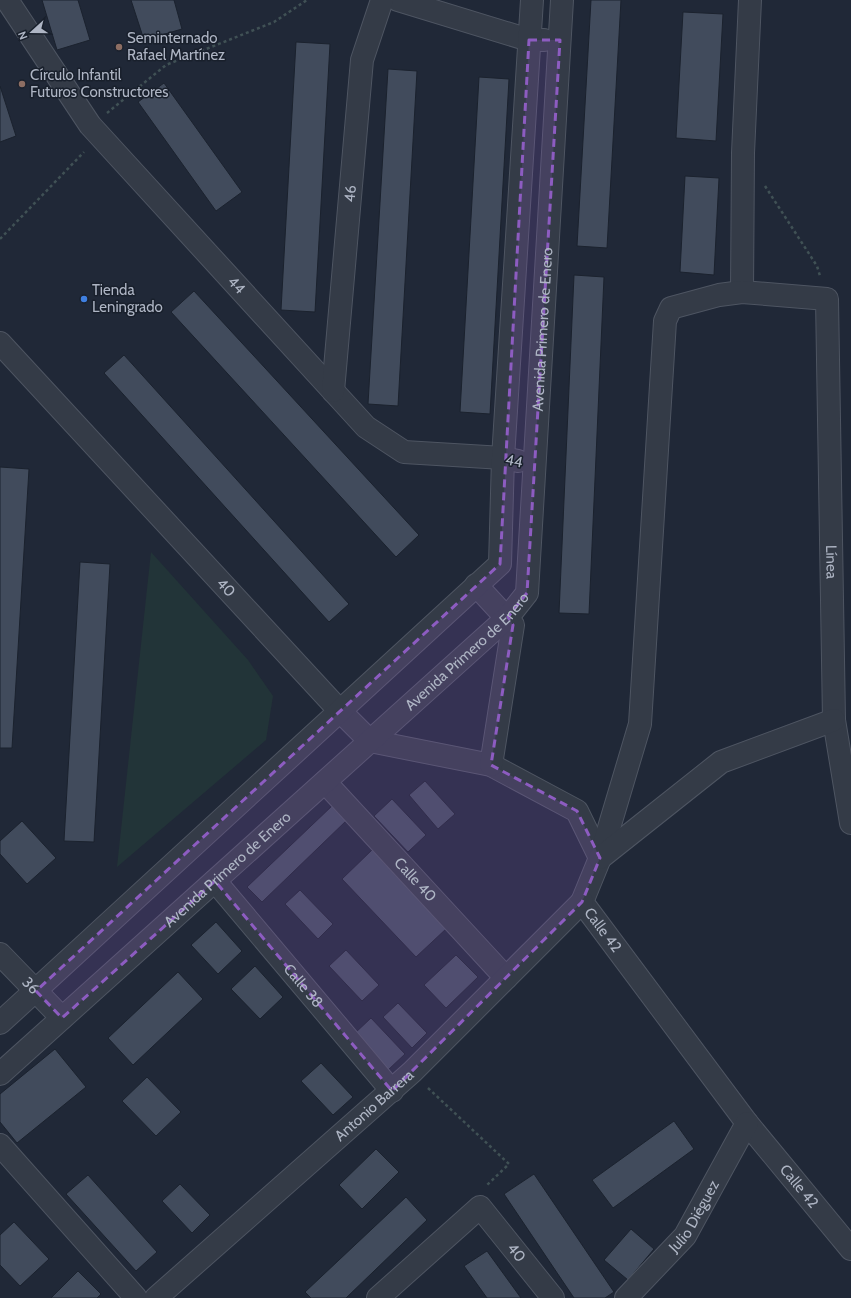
<svg xmlns="http://www.w3.org/2000/svg" width="851" height="1298" font-family="Cabin,sans-serif">
<rect width="100%" height="100%" fill="#202837"/>
<!-- green -->
<path fill="#223438" d="M 151,552 L 248,660 L 273,696 L 266,740 L 117,867 Z"/>
<!-- building -->
<path fill="#414b5c" stroke="#1b222e" d="M 42,0 L 78,0 L 90,40 L 57,50 Z
M 131,0 L 174,0 L 182,29 L 144,40 Z
M 591,0 L 621,0 L 607,248 L 577,246 Z
M 683,12 L 723,14 L 716,141 L 676,138 Z
M 296,42 L 330,44 L 315,312 L 281,310 Z
M 388,69 L 417,71 L 398,406 L 368,404 Z
M 479,77 L 509,79 L 490,414 L 460,412 Z
M 164,83 L 242,192 L 216,211 L 138,102 Z
M 0,86 L 16,136 L 0,142 Z
M 685,176 L 719,178 L 714,275 L 680,272 Z
M 574,275 L 604,277 L 589,614 L 559,613 Z
M 194,291 L 419,535 L 396,557 L 171,312 Z
M 124,355 L 349,604 L 329,622 L 104,373 Z
M 0,467 L 29,469 L 12,748 L 0,748 Z
M 80,562 L 110,564 L 94,842 L 64,841 Z
M 425,781 L 455,814 L 438,829 L 409,795 Z
M 392,799 L 426,835 L 408,852 L 374,816 Z
M 333,805 L 347,820 L 262,902 L 247,887 Z
M 22,821 L 56,858 L 27,884 L 0,854 L 0,841 Z
M 373,849 L 447,928 L 416,957 L 342,879 Z
M 300,890 L 333,924 L 318,939 L 285,904 Z
M 216,922 L 242,951 L 218,974 L 191,945 Z
M 346,950 L 379,985 L 362,1001 L 329,966 Z
M 456,955 L 478,977 L 446,1008 L 424,985 Z
M 255,966 L 283,997 L 260,1019 L 231,989 Z
M 178,972 L 203,999 L 133,1065 L 108,1038 Z
M 398,1003 L 427,1033 L 412,1048 L 383,1017 Z
M 371,1018 L 405,1054 L 388,1070 L 354,1034 Z
M 55,1049 L 86,1087 L 17,1143 L 0,1122 L 0,1094 Z
M 321,1063 L 353,1097 L 333,1115 L 301,1081 Z
M 147,1077 L 181,1112 L 156,1136 L 122,1101 Z
M 674,1121 L 694,1149 L 613,1208 L 592,1180 Z
M 376,1149 L 399,1172 L 362,1209 L 339,1185 Z
M 534,1174 L 614,1292 L 605,1298 L 574,1298 L 504,1194 Z
M 88,1175 L 157,1252 L 136,1271 L 66,1194 Z
M 180,1184 L 210,1215 L 192,1233 L 162,1201 Z
M 406,1197 L 427,1220 L 346,1298 L 311,1298 L 305,1292 Z
M 14,1222 L 49,1259 L 20,1286 L 0,1265 L 0,1235 Z
M 631,1229 L 654,1249 L 628,1280 L 604,1260 Z
M 487,1251 L 521,1298 L 487,1298 L 464,1266 Z
M 78,1271 L 101,1294 L 97,1298 L 51,1298 Z"/>
<g fill="none" stroke-linecap="round" stroke-linejoin="round">
<!-- minor casing -->
<g stroke="#4e5562" stroke-width="24">
<g id="minor">
<path id="s1" d="M 7,0 L 90,125 L 366,427 L 404,452 L 503,458 L 518,461"/>
<path d="M 398,0 L 529,40 L 544,40"/>
<path d="M 742,292 L 743,153 L 750,0"/>
<path id="s2" d="M 0,343 L 339,710 L 370,741 L 491,765 L 577,811 L 600,858 L 582,902 L 747,1123 L 851,1249"/>
<path id="s3" d="M 333,391 L 362,60 L 382,0"/>
<path d="M 476,585 L 513,625 L 491,765"/>
<path id="s4" d="M 325,782 L 506,978"/>
<path id="s5" d="M 600,858 L 640,724 L 665,321 L 671,308 L 719,295 L 742,292 L 827,299 L 834,720 L 851,823"/>
<path d="M 600,858 L 721,762 L 834,720"/>
<path id="s6" d="M 215,881 L 392,1091"/>
<path id="s7" d="M 0,954 L 62,1018"/>
<path d="M 0,1023 L 500,564 L 503,458 L 532,0"/>
<path id="s8" d="M 0,1074 L 508,617 L 527,593 L 562,0"/>
<path d="M 0,1145 L 136,1298"/>
<path id="s9" d="M 156,1298 L 412,1072 L 582,902"/>
<path id="s10" d="M 378,1298 L 480,1207 L 553,1298"/>
<path id="s11" d="M 626,1298 L 685,1236 L 747,1123"/>
</g>
</g>
<!-- path -->
<path stroke="#405155" stroke-width="2.5" stroke-dasharray="3 3" stroke-linecap="butt" d="M 107,113 L 166,65 L 274,22 L 307,0
M 765,186 L 817,266 L 820,276
M 0,239 L 84,152
M 428,1088 L 509,1164 L 486,1186"/>
<!-- minor -->
<use href="#minor" stroke="#343b47" stroke-width="22"/>
</g>
<!-- marked area -->
<path fill="#8d5cc1" fill-opacity="0.2" stroke="#8d5cc1" stroke-width="3" stroke-dasharray="8 5" stroke-linejoin="round" d="M 529,40 L 560,40 L 527,593 L 508,617 L 513,625 L 491,765 L 577,811 L 600,858 L 582,902 L 392,1091 L 215,881 L 62,1018 L 36,991 L 500,564 Z"/>
<!-- markers -->
<g fill="#8d6e63" stroke="#19202c" stroke-width="1.5">
<circle cx="119" cy="47" r="4"/>
<circle cx="22" cy="84" r="4"/>
</g>
<circle fill="#3f7fe0" stroke="#19202c" stroke-width="1.5" cx="84" cy="299" r="4"/>
<g text-anchor="middle" stroke-width="3" stroke-linejoin="round" paint-order="stroke">
<!-- poi labels -->
<g font-size="15" fill="#aeb5c4" stroke="#19202c" text-anchor="start">
<text x="127" y="43">Seminternado<tspan x="127" dy="17">Rafael Martínez</tspan></text>
<text x="30" y="80">Círculo Infantil<tspan x="30" dy="17">Futuros Constructores</tspan></text>
<text x="92" y="295">Tienda<tspan x="92" dy="17">Leningrado</tspan></text>
</g>
<!-- street labels -->
<g font-size="15" fill="#aeb5c4" stroke="#19202c">
<text dy="5" stroke="none"><textPath href="#s3" startOffset="198">46</textPath></text>
<text dy="5" stroke="none"><textPath href="#s1" startOffset="367">44</textPath></text>
<text dy="5" stroke="none"><textPath href="#s8" startOffset="978">Avenida Primero de Enero</textPath></text>
<text transform="translate(514 461) rotate(11)" y="5">44</text>
<text dy="5" stroke="none"><textPath href="#s5" startOffset="979">Línea</textPath></text>
<text dy="5" stroke="none"><textPath href="#s2" startOffset="333">40</textPath></text>
<text dy="5" stroke="none"><textPath href="#s8" startOffset="630">Avenida Primero de Enero</textPath></text>
<text dy="5" stroke="none"><textPath href="#s8" startOffset="306">Avenida Primero de Enero</textPath></text>
<text dy="5" stroke="none"><textPath href="#s4" startOffset="133">Calle 40</textPath></text>
<text dy="5" stroke="none"><textPath href="#s2" startOffset="899">Calle 42</textPath></text>
<text dy="5" stroke="none"><textPath href="#s7" startOffset="44">36</textPath></text>
<text dy="5" stroke="none"><textPath href="#s6" startOffset="137">Calle 38</textPath></text>
<text dy="5" stroke="none"><textPath href="#s9" startOffset="291">Antonio Barrera</textPath></text>
<text dy="5" stroke="none"><textPath href="#s2" startOffset="1222">Calle 42</textPath></text>
<text dy="5" stroke="none"><textPath href="#s11" startOffset="107">Julio Diéguez</textPath></text>
<text dy="5" stroke="none"><textPath href="#s10" startOffset="195">40</textPath></text>
</g>
</g>
<!-- north arrow -->
<g transform="translate(32 32) rotate(249)" stroke="#19202c" stroke-width="3" paint-order="stroke">
<path d="M0-3L7 15L0 10L-7 15Z" fill="#aeb5c4"/>
<text y="-6" font-size="11" font-weight="bold" text-anchor="middle" fill="#aeb5c4">N</text>
</g>
</svg>
